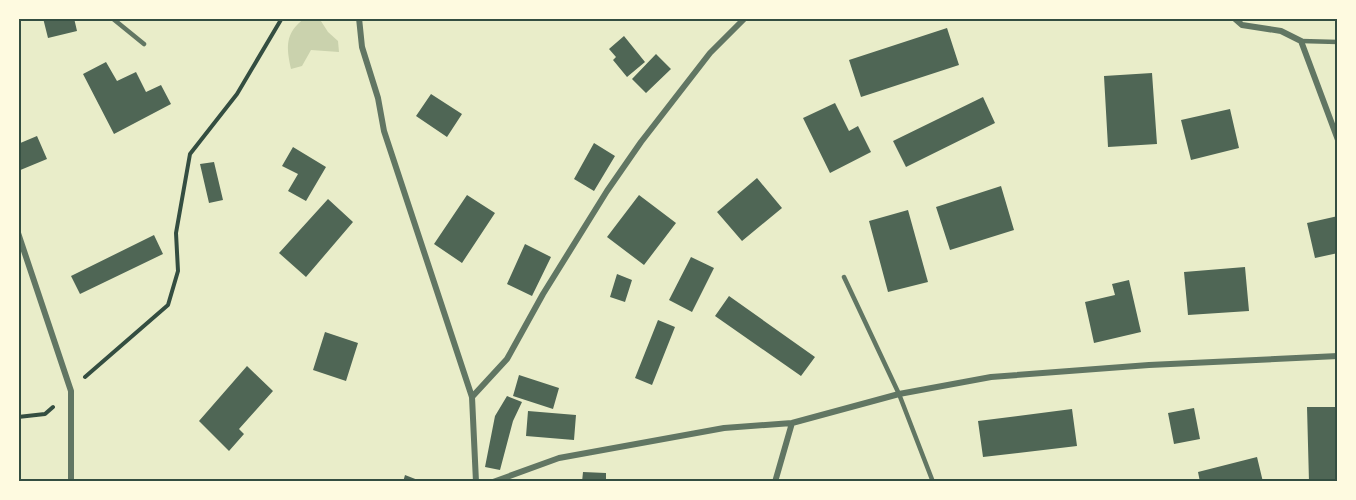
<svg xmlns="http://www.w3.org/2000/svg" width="1356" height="500" font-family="Manrope,sans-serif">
<rect width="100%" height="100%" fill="#e9edc9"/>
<!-- green -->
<path fill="#cad2ad" d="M 305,18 L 319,18 L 328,32 L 338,41 L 339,52 L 311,50 L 302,66 L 291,69 C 286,46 285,33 305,18 Z"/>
<!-- building -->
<path fill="#4f6655" d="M 43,18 L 74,18 L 77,31 L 48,38 Z
M 947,28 L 959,65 L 861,97 L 849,60 Z
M 624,36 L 645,62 L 627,77 L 613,60 L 616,57 L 609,49 Z
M 656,54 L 671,69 L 646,93 L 632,79 Z
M 106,62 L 117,81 L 136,72 L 146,92 L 161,85 L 171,104 L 114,134 L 83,74 Z
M 1152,73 L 1157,144 L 1108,147 L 1104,76 Z
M 431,94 L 462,114 L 447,137 L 416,116 Z
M 983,97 L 995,123 L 906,167 L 893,141 Z
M 835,103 L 849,131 L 858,126 L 871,152 L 830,173 L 803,118 Z
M 1230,109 L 1239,148 L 1191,160 L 1181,120 Z
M 37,136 L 47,159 L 18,171 L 18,144 Z
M 594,143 L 615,156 L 594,191 L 574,179 Z
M 293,147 L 326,167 L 306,201 L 288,191 L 298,174 L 282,166 Z
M 214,162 L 223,200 L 209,203 L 200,164 Z
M 757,178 L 782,208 L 742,241 L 717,212 Z
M 1001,186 L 1014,230 L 950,250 L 936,207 Z
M 467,195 L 495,213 L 462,263 L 434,244 Z
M 639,195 L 676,223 L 644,265 L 607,237 Z
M 328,199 L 353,222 L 306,277 L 279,253 Z
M 908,210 L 928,282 L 888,292 L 869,221 Z
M 1338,216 L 1338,253 L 1315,258 L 1307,223 Z
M 154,235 L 163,254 L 80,294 L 71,276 Z
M 525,244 L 551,257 L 532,296 L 507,284 Z
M 691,257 L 714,268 L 692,312 L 669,300 Z
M 1245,267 L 1249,311 L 1188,315 L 1184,272 Z
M 617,274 L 632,280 L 625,302 L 610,297 Z
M 1129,280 L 1141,332 L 1094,343 L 1085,302 L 1115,295 L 1112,284 Z
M 729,296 L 815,357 L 801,376 L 715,316 Z
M 658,320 L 675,327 L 652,385 L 635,378 Z
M 325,332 L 358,343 L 346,381 L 313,370 Z
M 247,366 L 273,391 L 239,429 L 244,434 L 229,451 L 199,421 Z
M 519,375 L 559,388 L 553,409 L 513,396 Z
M 507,396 L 522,402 L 513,421 L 500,470 L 485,467 L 495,416 Z
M 1307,407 L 1338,407 L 1338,482 L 1309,482 Z
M 1194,408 L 1200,439 L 1174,444 L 1168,413 Z
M 1072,409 L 1077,446 L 983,457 L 978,421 Z
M 528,411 L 576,415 L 574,440 L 526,436 Z
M 1257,457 L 1263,482 L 1200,482 L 1198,472 Z
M 583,472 L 606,473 L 606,482 L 582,482 Z
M 405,475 L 423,482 L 403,482 Z"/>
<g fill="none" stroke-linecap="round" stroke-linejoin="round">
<!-- path -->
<path stroke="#344e41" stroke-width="4" d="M 85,377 L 168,305 L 178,271 L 176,233 L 190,154 L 237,94 L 282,18
M 18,417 L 45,414 L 53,407"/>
<!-- service -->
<path stroke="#617663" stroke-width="4.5" d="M 112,18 L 144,44
M 1301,41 L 1338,42
M 844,277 L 899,394 L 933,482"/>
<!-- minor -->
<path stroke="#617663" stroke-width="6" d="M 359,18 L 362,47 L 378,98 L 384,131 L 472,397 L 476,482
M 1234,18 L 1242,25 L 1281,31 L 1301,41 L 1338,140
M 18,233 L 71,391 L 71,482
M 472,397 L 507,359 L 543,294 L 607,191 L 641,142 L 710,53 L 745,18
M 493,482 L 559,458 L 724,428 L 792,423 L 899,394 L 991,377 L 1149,365 L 1338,356
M 775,482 L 792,423"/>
</g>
<!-- border -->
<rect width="1356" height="500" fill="none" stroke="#fefae0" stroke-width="39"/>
<rect x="20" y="20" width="1316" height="460" fill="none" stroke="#344e41" stroke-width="2"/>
</svg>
